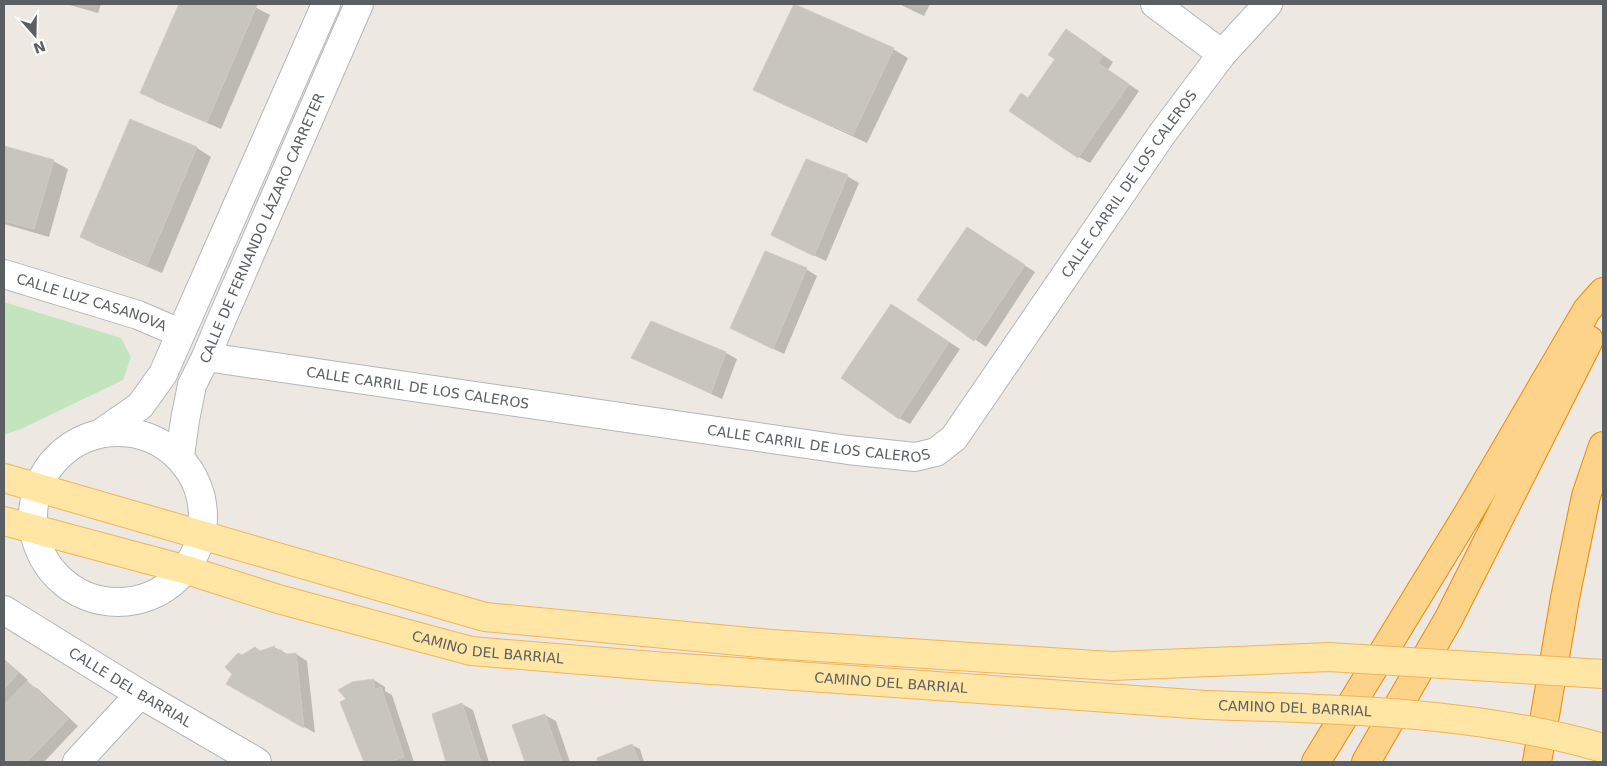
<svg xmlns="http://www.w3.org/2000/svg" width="1607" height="766" font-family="'DejaVu Sans',sans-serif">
<rect width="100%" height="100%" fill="#ede9e2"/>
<!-- green -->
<path fill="#c2e5be" d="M 4,302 L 121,338 L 131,357 L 123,380 L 21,429 L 4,435 Z"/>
<!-- shadow -->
<path fill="#0003" d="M 66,4 L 101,4 L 98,13 Z
M 180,4 L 249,4 L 270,15 L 221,129 L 156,101 L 142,93 Z
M 899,4 L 930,4 L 924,16 Z
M 1077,37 L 1113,62 L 1108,70 L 1139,91 L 1090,163 L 1079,157 L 1029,99 L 1056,59 Z
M 893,49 L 908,58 L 867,143 L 769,98 L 755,89 Z
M 131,121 L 197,148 L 211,157 L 162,273 L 96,245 L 82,237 Z
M 4,147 L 53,161 L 68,169 L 49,237 L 4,224 Z
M 807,160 L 847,176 L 859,183 L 826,261 L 784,241 Z
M 978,235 L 1035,272 L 986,347 L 919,300 Z
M 806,269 L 817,276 L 784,354 L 743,334 Z
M 903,312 L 960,349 L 910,424 L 899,418 Z
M 651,322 L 726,353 L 737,359 L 722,399 L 644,363 Z
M 274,647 L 289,655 L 296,654 L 307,661 L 315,733 L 228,683 L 242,657 Z
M 4,659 L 28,680 L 26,682 L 38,689 L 78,726 L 44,762 L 4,762 Z
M 374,680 L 385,687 L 385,691 L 392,695 L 414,762 L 366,762 L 342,702 Z
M 462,704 L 473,710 L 489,762 L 447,762 L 433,715 Z
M 545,715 L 556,721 L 570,762 L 526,762 L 513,726 Z
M 632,745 L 640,749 L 644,762 L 599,762 L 598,759 Z"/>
<!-- building -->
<path fill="#c8c4be" stroke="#d2cac0" d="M 179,4 L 253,4 L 257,5 L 207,122 L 140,93 Z
M 794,4 L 894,48 L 853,135 L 753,90 Z
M 1066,29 L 1103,55 L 1098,63 L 1129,84 L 1078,158 L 1009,111 L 1021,93 L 1028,98 L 1055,59 L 1048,55 Z
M 130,119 L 197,147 L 147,265 L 80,237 Z
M 4,146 L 54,160 L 34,229 L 4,221 Z
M 806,159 L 848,175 L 814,256 L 771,235 Z
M 967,227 L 1025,265 L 974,341 L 917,300 Z
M 765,251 L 807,268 L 773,349 L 730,328 Z
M 891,304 L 949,342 L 899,419 L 841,378 Z
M 651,321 L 726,352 L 711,393 L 631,358 Z
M 275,646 L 274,650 L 282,650 L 282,655 L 296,653 L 304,728 L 226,684 L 232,674 L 225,667 L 238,653 L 242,655 L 255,647 L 260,651 Z
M 4,660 L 18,673 L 4,689 Z
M 374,679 L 374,690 L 381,687 L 404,757 L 389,762 L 364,762 L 340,702 L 346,699 L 338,690 L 352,682 Z
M 27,681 L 68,719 L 27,762 L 4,762 L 4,705 Z
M 462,703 L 481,762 L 446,762 L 432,714 Z
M 545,714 L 562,762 L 525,762 L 512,725 Z
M 632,744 L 639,762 L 598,762 L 597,758 Z"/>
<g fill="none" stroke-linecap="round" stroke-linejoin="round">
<!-- minor casing -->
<g stroke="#b2b6b9" stroke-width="30">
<g id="minor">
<path d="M 1155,4 L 1222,54"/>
<path id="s1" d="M 4,274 L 138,315 L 180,333"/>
<path id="s2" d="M 206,357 L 848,450 L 915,457 L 936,452 L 954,438 L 1162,134 L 1222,54 L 1268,4"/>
<path d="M 104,431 L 140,406 L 163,374 L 326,4"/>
<circle cx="118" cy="517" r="85"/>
<path id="s3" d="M 180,456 L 185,420 L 192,385 L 206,357 L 221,321 L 359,4"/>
<path id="s4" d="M 4,610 L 140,694 L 257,762"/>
<path d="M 77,762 L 140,694"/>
</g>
</g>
<!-- major casing -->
<g stroke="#f1b457" stroke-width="30">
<g id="major">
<path d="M 4,478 L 485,617 L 771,644 L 1112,666 L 1237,661"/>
<path id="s5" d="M 4,521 L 187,570 L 278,599 L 471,651 L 654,666 L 1206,705"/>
</g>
</g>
<!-- highway casing -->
<g stroke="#ee8900" stroke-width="30">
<path id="highway" d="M 1316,762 L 1469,512 L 1587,310 L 1603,292
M 1366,762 L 1449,618 L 1589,340
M 1537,762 L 1565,598 L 1586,496 L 1603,446"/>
</g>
<!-- minor -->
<use href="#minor" stroke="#fff" stroke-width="28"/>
<!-- major -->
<use href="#major" stroke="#ffe6a5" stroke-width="28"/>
<!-- highway -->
<use href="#highway" stroke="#fdd289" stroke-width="28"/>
<!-- major-bridge casing -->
<g stroke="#f1b457" stroke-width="30" stroke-linecap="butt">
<g id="major-bridge">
<path d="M 1237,661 L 1329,657 L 1603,674"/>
<path id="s6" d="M 1206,705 C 1339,709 1474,711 1603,748"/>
</g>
</g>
<!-- major-bridge -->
<use href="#major-bridge" stroke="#ffe6a5" stroke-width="28"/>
</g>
<g text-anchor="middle" stroke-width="4.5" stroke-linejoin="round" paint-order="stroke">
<!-- street labels -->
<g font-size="14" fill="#5a5f63" stroke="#fff">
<text dy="5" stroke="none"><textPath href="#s2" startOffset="1069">CALLE CARRIL DE LOS CALEROS</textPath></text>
<text dy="5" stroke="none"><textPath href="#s3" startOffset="244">CALLE DE FERNANDO LÁZARO CARRETER</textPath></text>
<text dy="5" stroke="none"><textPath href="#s1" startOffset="92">CALLE LUZ CASANOVA</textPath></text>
<text dy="5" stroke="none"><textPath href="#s2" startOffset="214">CALLE CARRIL DE LOS CALEROS</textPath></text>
<text dy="5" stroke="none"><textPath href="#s2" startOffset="619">CALLE CARRIL DE LOS CALEROS</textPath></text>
<text dy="5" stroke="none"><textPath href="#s5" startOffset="501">CAMINO DEL BARRIAL</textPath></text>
<text dy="5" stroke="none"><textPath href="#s5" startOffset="906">CAMINO DEL BARRIAL</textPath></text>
<text dy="5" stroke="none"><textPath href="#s4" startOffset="148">CALLE DEL BARRIAL</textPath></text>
<text dy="5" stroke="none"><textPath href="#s6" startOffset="89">CAMINO DEL BARRIAL</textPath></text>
</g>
</g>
<!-- border -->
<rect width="1607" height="766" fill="none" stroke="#5a5f63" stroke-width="10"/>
<!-- north arrow -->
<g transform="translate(35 35) rotate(160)" stroke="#ffffff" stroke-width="4" paint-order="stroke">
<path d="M0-4L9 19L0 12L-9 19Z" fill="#5a5f63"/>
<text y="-8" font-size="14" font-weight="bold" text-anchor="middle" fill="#5a5f63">N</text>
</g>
</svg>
